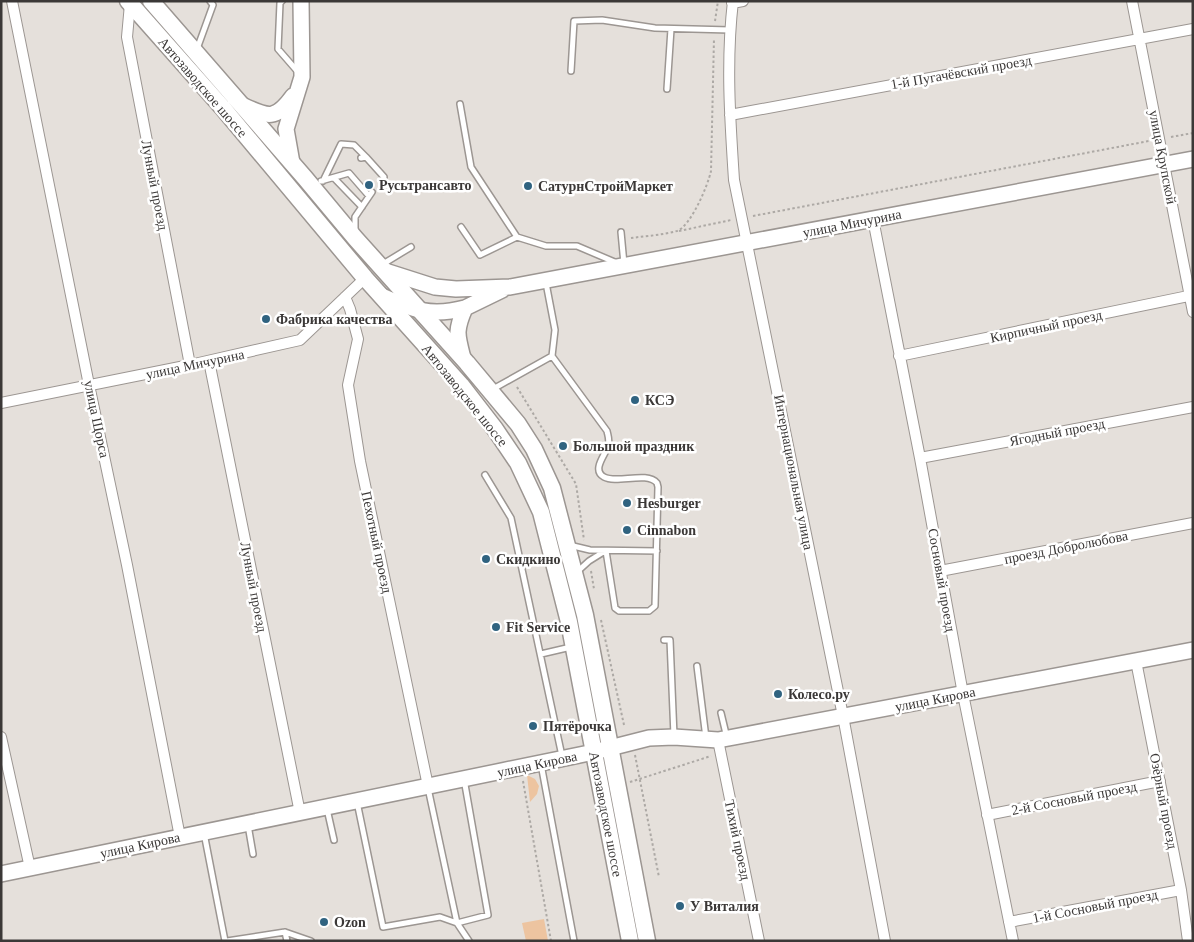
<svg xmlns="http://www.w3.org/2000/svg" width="1194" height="942" font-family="Georgia,serif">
<rect width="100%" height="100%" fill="#e5e0db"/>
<!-- green -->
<path fill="#edc4a0" d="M 527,775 L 535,779 L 539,786 L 537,794 L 530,802 Z
M 544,919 L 548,941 L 526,941 L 522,923 Z"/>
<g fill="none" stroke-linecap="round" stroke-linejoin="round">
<!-- lane casing -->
<g stroke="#9c9692" stroke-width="8">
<path id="lane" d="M 282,1 L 280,3 L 278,49 L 298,72
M 197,49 L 213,5 L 210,1
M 571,71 L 574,21 L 602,20 L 655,28 L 730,30
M 667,89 L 671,29
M 460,104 L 471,167 L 517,237 L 546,246 L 577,246 L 617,263
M 361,158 L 366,157 L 384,177 L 383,182
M 334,178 L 362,207
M 321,181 L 349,173 L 369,196
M 323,181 L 341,144 L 354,145 L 366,157
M 461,227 L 480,255 L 517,237
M 355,232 L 355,217 L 372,192
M 621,232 L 624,264
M 383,264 L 411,247
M 546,283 L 555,330 L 552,356 L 607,431 C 608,436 610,440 608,446 C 606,454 591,470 604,477 C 617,484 647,471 657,483 L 658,487 L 655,606 L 649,611 L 619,611 L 615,608 L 606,551
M 493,389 L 552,356
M 485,475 L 511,518 L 562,756
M 569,545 L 590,550 L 657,551
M 578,571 L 589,561 L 605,551
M 664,640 L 670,640 L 674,736
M 541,654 L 571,647
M 697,666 L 706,738
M 721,713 L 727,738
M 541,764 L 574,941
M 428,788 L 457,923 L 469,941
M 357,802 L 383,927 L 440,917 L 457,923 L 488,915 L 464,779
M 327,809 L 334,840
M 248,825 L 253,854
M 204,833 L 225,941
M 285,932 L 287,941
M 227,941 L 285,932 L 311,941"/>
</g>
<!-- street casing -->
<g stroke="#9c9692" stroke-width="12">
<path id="street" d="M 12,1 L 89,385 L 127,565 L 180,837
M 733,1 C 726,61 730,120 734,180 L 843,716 L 885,941
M 1132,1 L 1193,312
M 732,3 L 743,1
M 130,4 L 127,37 L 190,365
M 730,115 L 1193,29
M 873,219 L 920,458 L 963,694 L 1013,941
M 345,297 L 350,309 L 358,339 L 348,385 L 360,461 L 428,786
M 899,356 L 1193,295
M 209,361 L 300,813
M 1,403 L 190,365 L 300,340 L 365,278
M 920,458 L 1193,407
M 940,571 L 1193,523
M 1136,661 L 1181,890 L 1188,941
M 1,737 L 30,868
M 718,740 L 759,941
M 987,815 L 1160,781
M 1009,922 L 1181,890"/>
</g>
<!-- secondary casing -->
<g stroke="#9c9692" stroke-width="18">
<path id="secondary" d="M 242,105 C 268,117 275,121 293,96
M 292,163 L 286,129 L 302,77 L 301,1
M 385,271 L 435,287 L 456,289 L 510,287 L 1193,159
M 382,296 C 413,310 431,317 465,308
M 463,358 C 457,335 455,331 465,308 L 502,290
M 1,874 L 594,752 L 649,738 L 674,737 L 718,740 L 1193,650"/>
</g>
<!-- primary casing -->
<g stroke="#9c9692" stroke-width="19">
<path id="primary" d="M 128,1 L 222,107 L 365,278 L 461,385 L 495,429 L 518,463 L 541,512 L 569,622 L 630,941
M 151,1 L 305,178 L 355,238 L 467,363 L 518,424 L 534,449 L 552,488 L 585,615 L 647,941"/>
</g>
<!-- path -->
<path stroke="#ada9a5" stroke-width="2" stroke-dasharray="2.5 2.5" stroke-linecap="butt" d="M 715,21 L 718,1
M 1171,137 L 1193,133
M 753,216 L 1149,141
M 679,231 L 731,220
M 631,238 C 646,236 663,235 677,231 C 691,226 708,185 711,171 L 714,38
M 517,387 L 576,484 L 584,540
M 591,571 L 594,589
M 601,620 L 624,725
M 635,755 L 659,877
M 523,781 L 551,941
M 630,782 L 711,756"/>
<!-- lane -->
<use href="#lane" stroke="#fff" stroke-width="5"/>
<!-- street -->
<use href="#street" stroke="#fff" stroke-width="10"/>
<!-- secondary -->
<use href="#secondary" stroke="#fff" stroke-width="15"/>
<!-- primary -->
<use href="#primary" stroke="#fff" stroke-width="16"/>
</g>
<!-- markers -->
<g fill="#306380" stroke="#fff" stroke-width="2">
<circle cx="369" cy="185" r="5"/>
<circle cx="528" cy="186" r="5"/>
<circle cx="266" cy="319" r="5"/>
<circle cx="635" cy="400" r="5"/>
<circle cx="563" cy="446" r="5"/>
<circle cx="627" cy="503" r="5"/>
<circle cx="627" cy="530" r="5"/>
<circle cx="486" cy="559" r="5"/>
<circle cx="496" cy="627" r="5"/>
<circle cx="778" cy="694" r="5"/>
<circle cx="533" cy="726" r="5"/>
<circle cx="680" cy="906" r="5"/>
<circle cx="324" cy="922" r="5"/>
</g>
<g text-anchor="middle" stroke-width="5" stroke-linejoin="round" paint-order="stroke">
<!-- street labels -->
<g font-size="14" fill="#3b3837" stroke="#fff">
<text transform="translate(961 72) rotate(-10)" y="5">1-й Пугачёвский проезд</text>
<text transform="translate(203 87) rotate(49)" y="5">Автозаводское шоссе</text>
<text transform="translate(1163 157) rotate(79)" y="5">улица Крупской</text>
<text transform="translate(155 185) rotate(79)" y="5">Лунный проезд</text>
<text transform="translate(852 223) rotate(-11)" y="5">улица Мичурина</text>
<text transform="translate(1046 326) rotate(-12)" y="5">Кирпичный проезд</text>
<text transform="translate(195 364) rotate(-12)" y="5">улица Мичурина</text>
<text transform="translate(465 395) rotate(51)" y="5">Автозаводское шоссе</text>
<text transform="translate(97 419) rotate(78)" y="5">улица Щорса</text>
<text transform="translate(1057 432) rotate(-11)" y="5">Ягодный проезд</text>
<text transform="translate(794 472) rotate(79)" y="5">Интернациональная улица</text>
<text transform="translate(377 542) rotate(78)" y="5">Пехотный проезд</text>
<text transform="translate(1066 547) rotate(-11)" y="5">проезд Добролюбова</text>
<text transform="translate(942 580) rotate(80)" y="5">Сосновый проезд</text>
<text transform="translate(254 587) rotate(79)" y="5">Лунный проезд</text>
<text transform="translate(935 699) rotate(-11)" y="5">улица Кирова</text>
<text transform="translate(537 764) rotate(-12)" y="5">улица Кирова</text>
<text transform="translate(1074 798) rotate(-11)" y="5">2-й Сосновый проезд</text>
<text transform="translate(1164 801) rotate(79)" y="5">Озёрный проезд</text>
<text transform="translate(606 814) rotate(79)" y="5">Автозаводское шоссе</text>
<text transform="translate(738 840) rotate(78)" y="5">Тихий проезд</text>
<text transform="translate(140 845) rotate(-12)" y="5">улица Кирова</text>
<text transform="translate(1095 906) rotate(-11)" y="5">1-й Сосновый проезд</text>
</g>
<!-- poi labels -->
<g font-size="14" font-weight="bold" fill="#3b3837" stroke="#fff" text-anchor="start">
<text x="379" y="190">Русьтрансавто</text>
<text x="538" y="191">СатурнСтройМаркет</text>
<text x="276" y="324">Фабрика качества</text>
<text x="645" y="405">КСЭ</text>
<text x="573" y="451">Большой праздник</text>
<text x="637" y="508">Hesburger</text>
<text x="637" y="535">Cinnabon</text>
<text x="496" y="564">Скидкино</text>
<text x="506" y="632">Fit Service</text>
<text x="788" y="699">Колесо.ру</text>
<text x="543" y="731">Пятёрочка</text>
<text x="690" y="911">У Виталия</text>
<text x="334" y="927">Ozon</text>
</g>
</g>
<!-- border -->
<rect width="1194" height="942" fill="none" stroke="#3b3837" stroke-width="5"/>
</svg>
